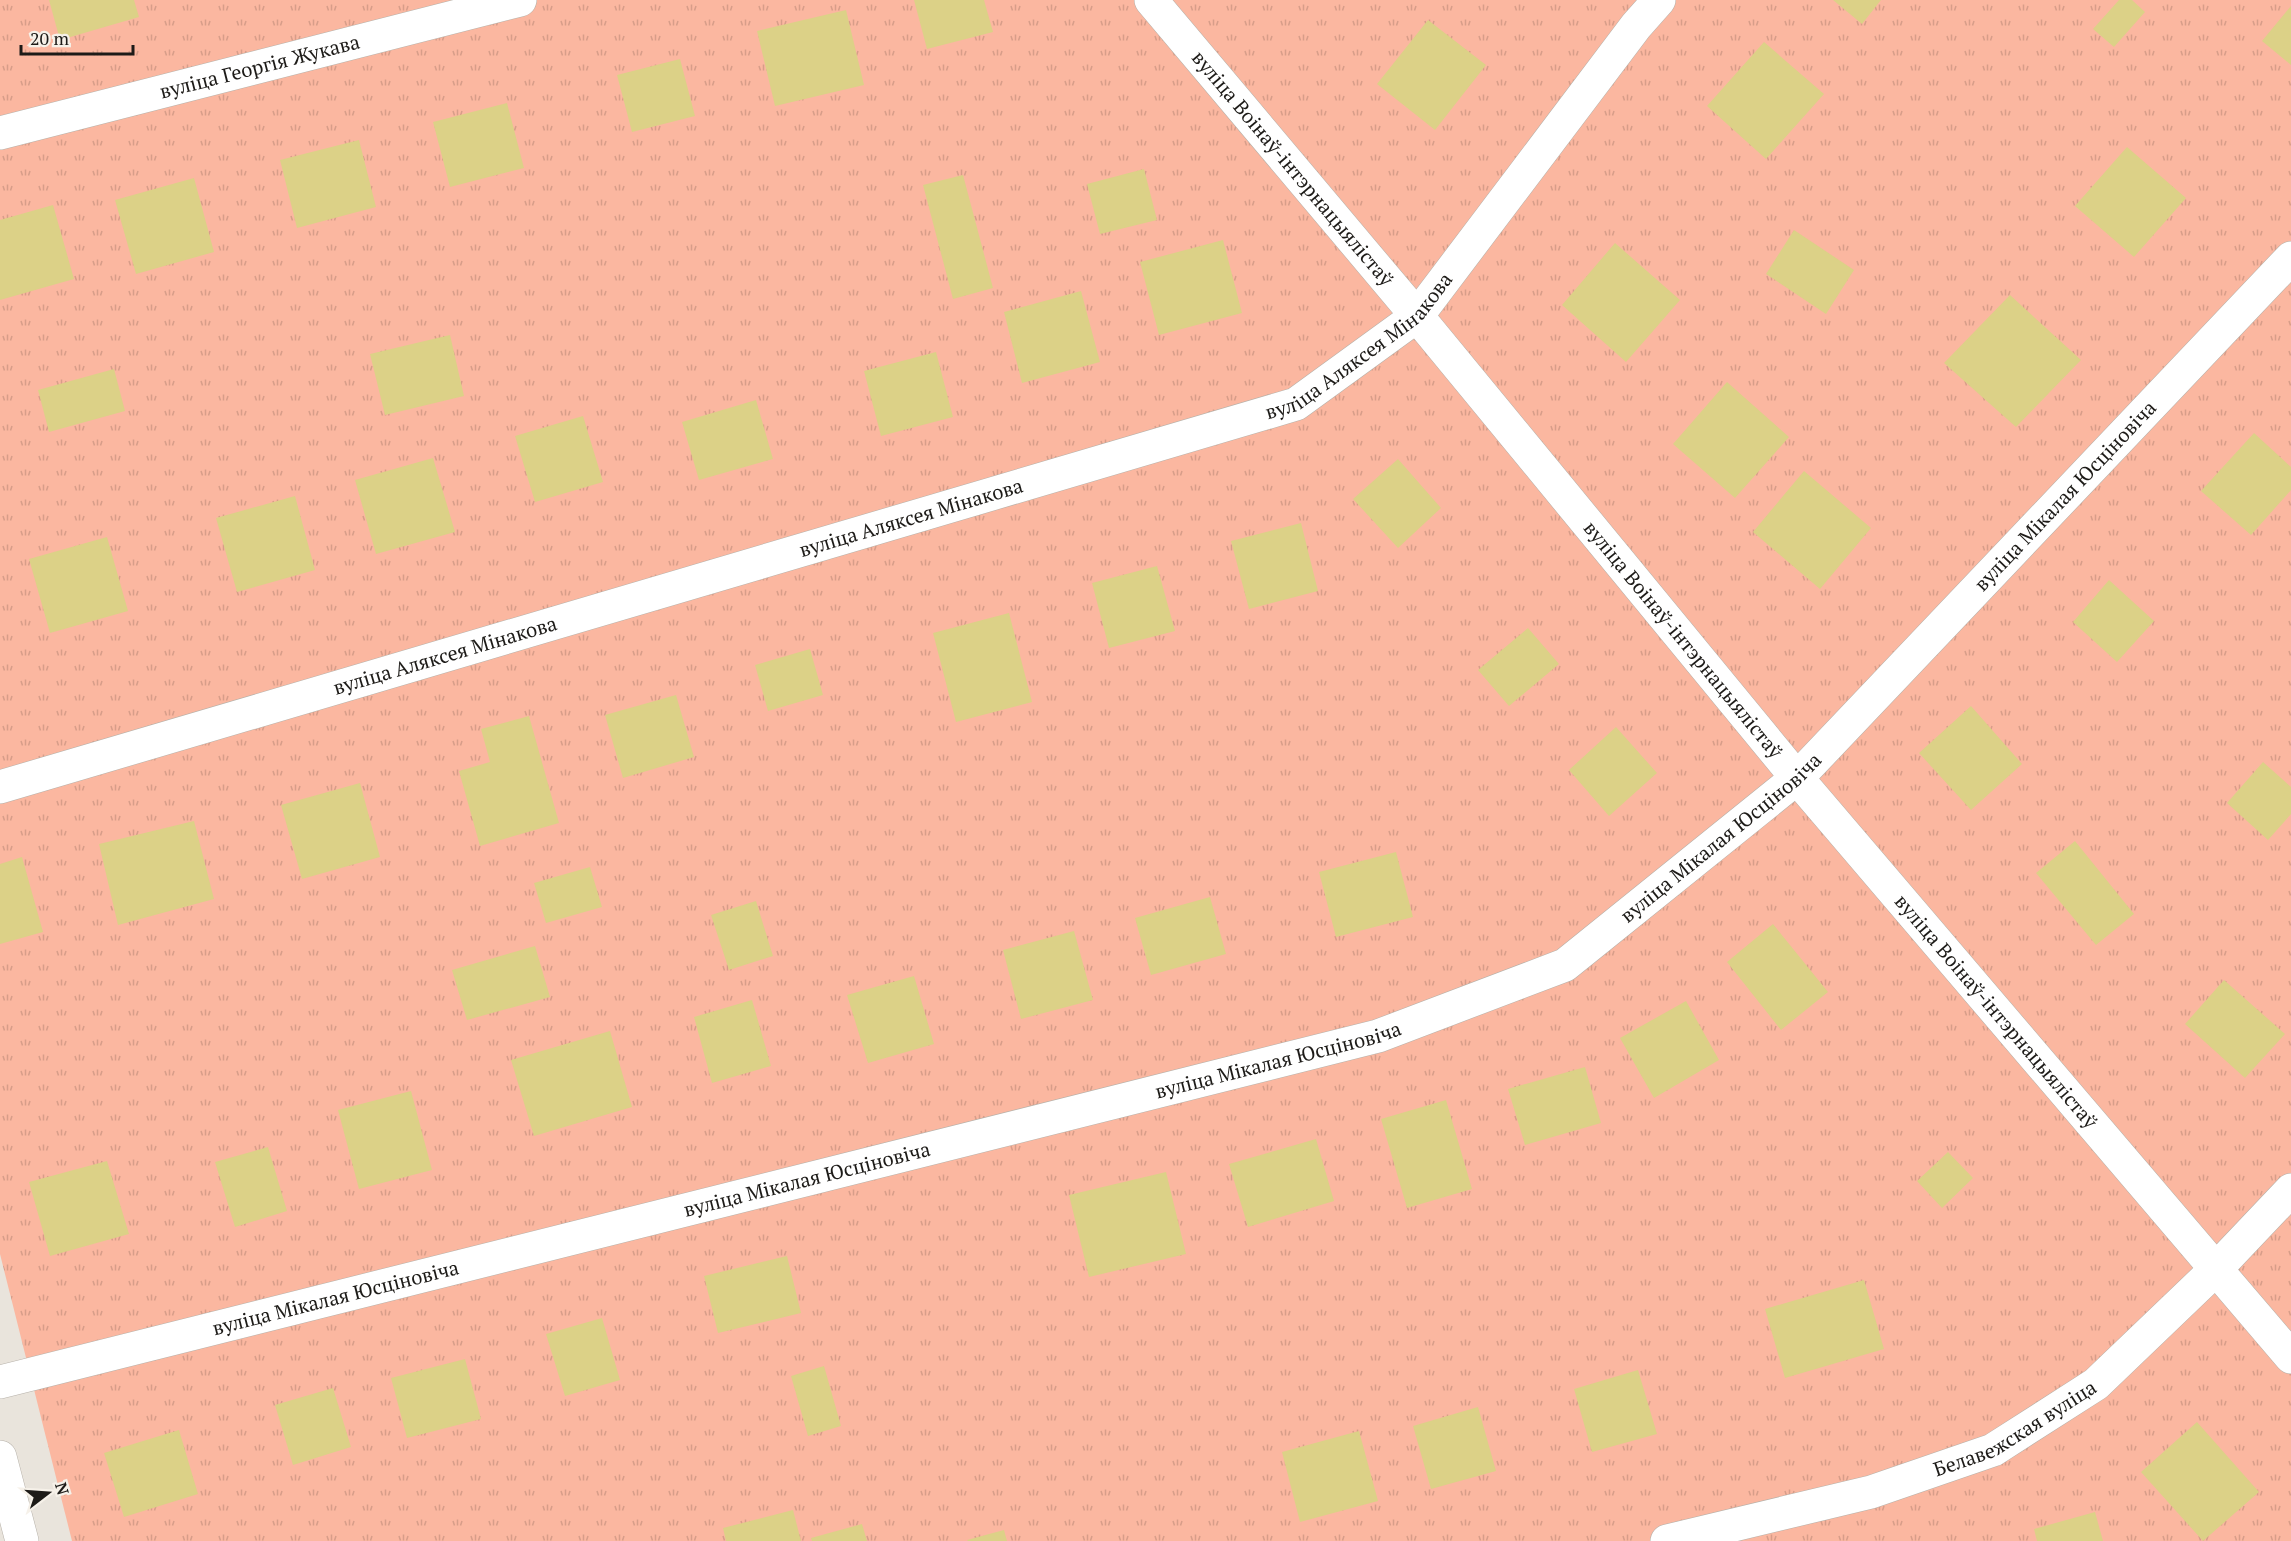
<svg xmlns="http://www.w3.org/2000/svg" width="2291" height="1541" font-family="'PT Serif',serif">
<defs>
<pattern id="grass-tufts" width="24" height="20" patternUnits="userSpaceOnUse" patternTransform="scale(1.5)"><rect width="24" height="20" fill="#fbb7a0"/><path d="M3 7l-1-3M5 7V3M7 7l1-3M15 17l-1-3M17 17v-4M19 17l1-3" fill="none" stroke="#d79d89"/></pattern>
</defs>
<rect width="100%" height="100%" fill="#e9e4dc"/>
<!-- grass -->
<path fill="url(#grass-tufts)" d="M 0,0 L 2291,0 L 2291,1541 L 72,1541 L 0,1254 Z"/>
<!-- building -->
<path fill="#dcd187" d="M 49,0 L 134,0 L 139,17 L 60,40 Z
M 914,0 L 984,0 L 993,32 L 927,49 Z
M 1833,0 L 1881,0 L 1862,24 Z
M 2119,0 L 2132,0 L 2145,12 L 2114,47 L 2093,29 Z
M 2291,6 L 2291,65 L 2262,41 Z
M 846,10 L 864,85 L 775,106 L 757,31 Z
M 1428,20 L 1486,65 L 1435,130 L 1377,84 Z
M 1764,42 L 1824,94 L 1766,159 L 1707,106 Z
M 680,59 L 695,116 L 632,132 L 617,75 Z
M 507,103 L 524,168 L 450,187 L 433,122 Z
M 359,140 L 376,207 L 297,228 L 280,160 Z
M 2127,147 L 2186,198 L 2134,257 L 2075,206 Z
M 1144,169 L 1157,220 L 1100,234 L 1087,184 Z
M 963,175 L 993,288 L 953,299 L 923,185 Z
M 194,178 L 214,252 L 136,274 L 115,200 Z
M 53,205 L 74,279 L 0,300 L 0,220 Z
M 1794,230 L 1854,270 L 1826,314 L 1766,274 Z
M 1223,240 L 1242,313 L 1159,335 L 1140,262 Z
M 1615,243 L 1680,300 L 1626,362 L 1562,305 Z
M 1081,291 L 1100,362 L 1022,383 L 1004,312 Z
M 2010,295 L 2081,360 L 2016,427 L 1944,363 Z
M 450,335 L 464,396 L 385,415 L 370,354 Z
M 936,352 L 953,417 L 881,436 L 864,371 Z
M 114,369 L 125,411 L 49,432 L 38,390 Z
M 1727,382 L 1789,437 L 1735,498 L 1673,444 Z
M 756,400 L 773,459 L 699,480 L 682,422 Z
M 583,416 L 603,482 L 535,502 L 515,436 Z
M 2254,433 L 2291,467 L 2291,490 L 2251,535 L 2201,491 Z
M 433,458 L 455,532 L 376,554 L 355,480 Z
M 1398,459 L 1441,508 L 1398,548 L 1353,499 Z
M 1804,471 L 1871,528 L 1820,589 L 1753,532 Z
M 295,496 L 315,570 L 237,592 L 216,518 Z
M 1301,523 L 1318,591 L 1249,609 L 1231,541 Z
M 107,537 L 128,611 L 50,633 L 29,559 Z
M 1157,566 L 1175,631 L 1109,648 L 1092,583 Z
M 2109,580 L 2154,621 L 2117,662 L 2073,622 Z
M 1009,613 L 1032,702 L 956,722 L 933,633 Z
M 1528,628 L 1559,664 L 1509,706 L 1478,670 Z
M 810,649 L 823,695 L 768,711 L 755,665 Z
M 676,695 L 694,757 L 623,778 L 605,715 Z
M 1971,706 L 2022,764 L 1971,810 L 1919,753 Z
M 529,716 L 559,823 L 480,846 L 459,771 L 490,762 L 481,729 Z
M 1616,727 L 1657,773 L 1609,816 L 1569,770 Z
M 2263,762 L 2291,787 L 2291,814 L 2268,840 L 2227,803 Z
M 360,783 L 380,857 L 302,879 L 281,805 Z
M 194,821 L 214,899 L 118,925 L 99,844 Z
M 2075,841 L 2134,914 L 2096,945 L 2036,873 Z
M 1396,852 L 1413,917 L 1336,937 L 1319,872 Z
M 22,857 L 43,932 L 0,944 L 0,864 Z
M 590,867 L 602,907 L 546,923 L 534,883 Z
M 1210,897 L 1226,954 L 1151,975 L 1135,918 Z
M 756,901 L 773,956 L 729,970 L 711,915 Z
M 1773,924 L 1828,992 L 1781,1030 L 1727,962 Z
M 1074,931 L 1093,1000 L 1021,1019 L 1003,950 Z
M 535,946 L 550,997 L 467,1020 L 452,970 Z
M 914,976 L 934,1044 L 868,1063 L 847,995 Z
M 2224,980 L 2285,1034 L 2245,1078 L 2185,1024 Z
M 752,1000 L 771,1066 L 712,1083 L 694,1017 Z
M 1686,1001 L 1719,1060 L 1654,1098 L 1620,1038 Z
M 610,1031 L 632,1107 L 534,1136 L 511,1060 Z
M 1585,1067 L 1601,1123 L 1525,1145 L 1508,1089 Z
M 411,1091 L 432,1170 L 359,1189 L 338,1110 Z
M 1446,1100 L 1472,1189 L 1407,1208 L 1381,1119 Z
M 1316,1139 L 1334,1201 L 1248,1227 L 1229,1164 Z
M 268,1147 L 287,1211 L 235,1227 L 215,1162 Z
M 1948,1152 L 1973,1178 L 1942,1208 L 1917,1181 Z
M 107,1161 L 129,1234 L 50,1256 L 29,1182 Z
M 1166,1172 L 1186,1254 L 1089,1277 L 1069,1195 Z
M 787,1256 L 801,1313 L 718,1333 L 704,1276 Z
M 1864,1280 L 1884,1349 L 1785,1378 L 1765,1309 Z
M 602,1318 L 620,1380 L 565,1396 L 546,1334 Z
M 465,1359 L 481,1419 L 407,1438 L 391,1378 Z
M 824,1366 L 841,1426 L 808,1436 L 791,1376 Z
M 1638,1370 L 1657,1434 L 1592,1452 L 1574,1389 Z
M 333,1388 L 351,1447 L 293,1465 L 275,1405 Z
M 1478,1407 L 1496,1471 L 1431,1489 L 1413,1426 Z
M 2197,1422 L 2259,1492 L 2203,1541 L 2141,1472 Z
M 179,1430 L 198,1494 L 124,1517 L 104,1453 Z
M 1359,1431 L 1378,1501 L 1300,1522 L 1282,1452 Z
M 793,1510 L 801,1541 L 726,1541 L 723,1528 Z
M 2095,1512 L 2103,1541 L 2037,1541 L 2034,1529 Z
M 862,1524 L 867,1541 L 812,1541 L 811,1538 Z
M 1004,1530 L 1007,1541 L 968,1541 L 967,1540 Z"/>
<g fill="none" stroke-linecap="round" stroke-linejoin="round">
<!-- street casing -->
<g stroke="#b6b1a9" stroke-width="34">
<g id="street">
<path id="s1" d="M 1151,0 L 1417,316 L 1797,778 L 2291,1357"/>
<path id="s2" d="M 0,133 L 520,0"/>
<path id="s3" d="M 0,787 L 1296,404 L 1417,316 L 1636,26 L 1659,0"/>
<path id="s4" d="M 0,1382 L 1378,1036 L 1565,965 L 1797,778 L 2291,258"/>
<path d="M 0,1457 L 22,1541"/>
<path id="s5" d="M 1667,1541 L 1871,1492 L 1993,1450 L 2096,1384 L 2216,1269 L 2291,1190"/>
</g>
</g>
<!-- street -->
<use href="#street" stroke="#fff" stroke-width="33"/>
</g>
<g text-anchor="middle" stroke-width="6" stroke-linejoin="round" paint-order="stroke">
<!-- street labels -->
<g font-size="20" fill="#1d1b18" stroke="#f6f1e9">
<text dy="7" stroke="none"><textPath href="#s2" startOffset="268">вуліца Георгія Жукава</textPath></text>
<text dy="7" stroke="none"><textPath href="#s1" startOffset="220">вуліца Воінаў-інтэрнацыялістаў</textPath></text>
<text dy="7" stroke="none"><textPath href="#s3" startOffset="1436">вуліца Аляксея Мінакова</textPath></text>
<text dy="7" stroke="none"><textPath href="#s4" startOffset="2308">вуліца Мікалая Юсціновіча</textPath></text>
<text dy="7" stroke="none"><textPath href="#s3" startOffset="950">вуліца Аляксея Мінакова</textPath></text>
<text dy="7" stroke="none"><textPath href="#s1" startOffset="832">вуліца Воінаў-інтэрнацыялістаў</textPath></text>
<text dy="7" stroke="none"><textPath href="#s3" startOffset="464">вуліца Аляксея Мінакова</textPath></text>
<text dy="7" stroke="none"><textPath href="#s4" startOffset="1822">вуліца Мікалая Юсціновіча</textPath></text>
<text dy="7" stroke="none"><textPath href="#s1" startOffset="1318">вуліца Воінаў-інтэрнацыялістаў</textPath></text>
<text dy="7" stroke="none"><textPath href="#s4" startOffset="1318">вуліца Мікалая Юсціновіча</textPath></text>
<text dy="7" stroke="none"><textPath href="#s4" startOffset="832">вуліца Мікалая Юсціновіча</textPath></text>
<text dy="7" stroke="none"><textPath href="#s4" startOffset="346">вуліца Мікалая Юсціновіча</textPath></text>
<text dy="7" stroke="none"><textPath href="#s5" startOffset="368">Белавежская вуліца</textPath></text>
</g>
</g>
<!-- north arrow -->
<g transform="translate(48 1493) rotate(73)" stroke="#f6f1e9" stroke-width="4.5" paint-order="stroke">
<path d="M0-4.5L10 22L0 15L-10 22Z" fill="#1d1b18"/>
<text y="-9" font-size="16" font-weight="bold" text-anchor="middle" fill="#1d1b18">N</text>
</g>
<!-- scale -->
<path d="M21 45v9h112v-9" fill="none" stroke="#1d1b18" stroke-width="3"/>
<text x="30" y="45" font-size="18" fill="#1d1b18" stroke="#f6f1e9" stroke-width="4.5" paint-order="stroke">20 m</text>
</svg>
